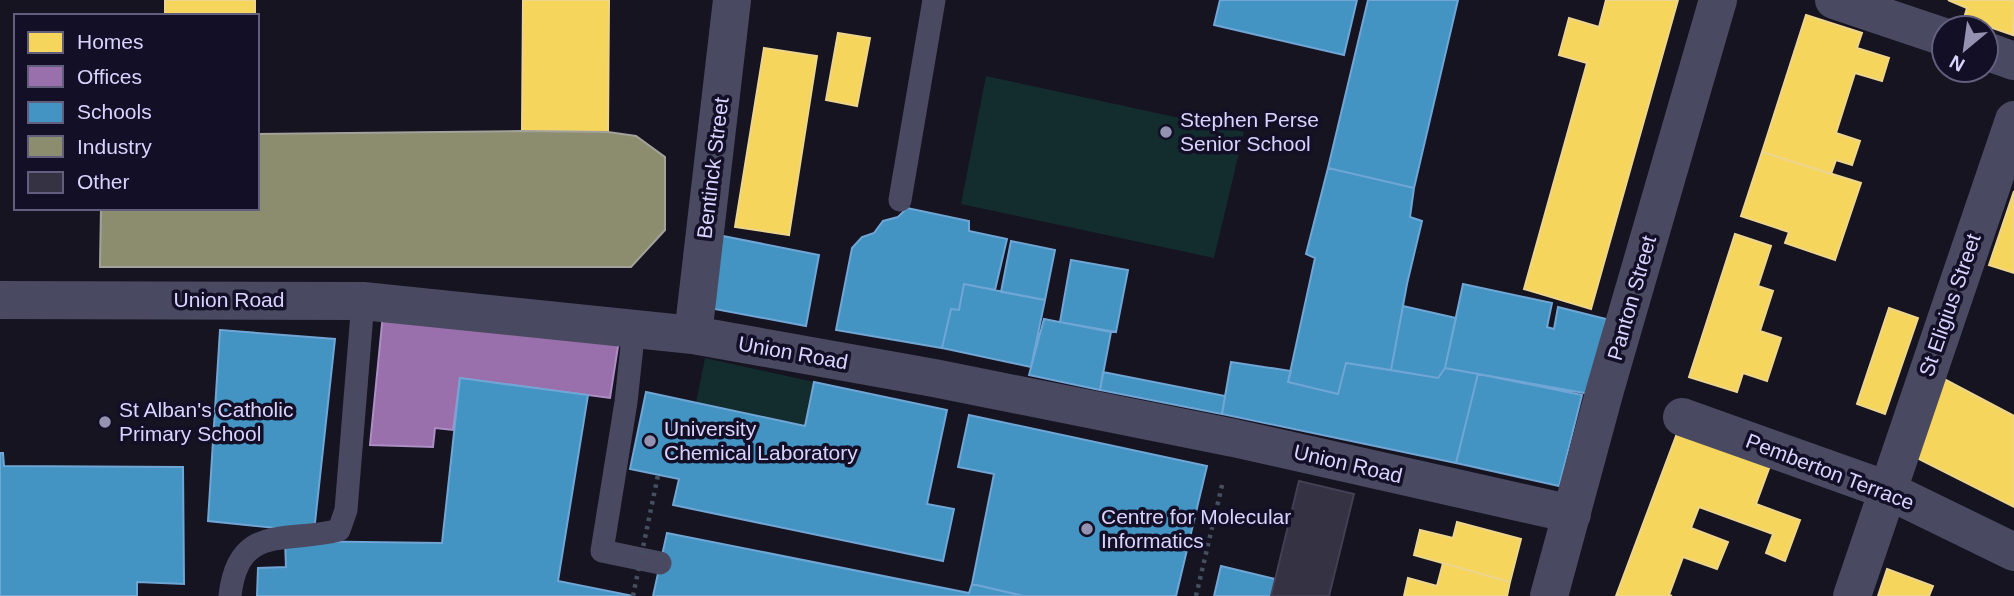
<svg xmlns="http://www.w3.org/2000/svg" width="2014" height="596" font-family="Helvetica,sans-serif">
<rect width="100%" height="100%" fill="#161421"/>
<!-- green -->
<path fill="#132c2d" d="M 986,76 L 1244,132 L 1214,258 L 961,204 Z
M 705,358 L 814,382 L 805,426 L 696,403 Z"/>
<!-- homes -->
<path fill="#f6d55c" stroke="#edd58d" stroke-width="2" d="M 165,0 L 255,0 L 255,16 L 165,16 Z
M 523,0 L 609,0 L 608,132 L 522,131 Z
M 1606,0 L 1678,0 L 1591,309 L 1524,289 L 1587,63 L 1559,55 L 1569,18 L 1599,27 Z
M 1948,0 L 2014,0 L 2013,35 L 1964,18 L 1967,8 Z
M 1806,15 L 1862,33 L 1857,48 L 1889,58 L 1882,81 L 1855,73 L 1836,133 L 1860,141 L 1852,165 L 1836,160 L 1831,174 L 1762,152 Z
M 838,33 L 870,38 L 857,106 L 826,100 Z
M 764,48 L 817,56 L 789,235 L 735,227 Z
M 1762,152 L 1861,183 L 1835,260 L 1785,243 L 1789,232 L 1741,216 Z
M 2014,191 L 2014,273 L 1989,265 Z
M 1735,234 L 1771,246 L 1758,286 L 1773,291 L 1760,331 L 1781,338 L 1767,381 L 1743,373 L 1737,392 L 1689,377 Z
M 1889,308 L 1918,318 L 1885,414 L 1857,404 Z
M 1944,379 L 2014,416 L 2014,507 L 1915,457 Z
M 1679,428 L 1771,463 L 1756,504 L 1800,520 L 1785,561 L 1766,553 L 1773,534 L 1699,507 L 1691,528 L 1728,542 L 1717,569 L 1683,557 L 1669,595 L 1672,596 L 1616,596 Z
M 1457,522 L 1521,539 L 1510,582 L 1414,555 L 1420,530 L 1453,538 Z
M 1443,563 L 1510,582 L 1507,596 L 1404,596 L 1408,578 L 1437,586 Z
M 1887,569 L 1933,586 L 1929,596 L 1878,596 Z"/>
<!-- offices -->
<path fill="#9970ab" stroke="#ac8ec4" stroke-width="2" d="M 383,314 L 619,340 L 610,398 L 460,378 L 453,430 L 435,428 L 433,447 L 370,445 Z"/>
<!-- schools -->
<path fill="#4393c3" stroke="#70a6d5" stroke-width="2" d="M 1220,0 L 1357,0 L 1344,55 L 1214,25 Z
M 1368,0 L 1458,0 L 1414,188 L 1328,168 Z
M 1328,168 L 1414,188 L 1410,217 L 1422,221 L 1407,284 L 1391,370 L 1346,363 L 1338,394 L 1288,382 L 1315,258 L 1306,254 Z
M 907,208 L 969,221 L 969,231 L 1007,239 L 995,290 L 964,284 L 959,310 L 951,309 L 942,348 L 836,330 L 852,248 L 862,237 L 874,233 L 883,221 L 898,217 Z
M 718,235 L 819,255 L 806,326 L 704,307 Z
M 1011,241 L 1055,250 L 1045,300 L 1001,292 Z
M 1071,260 L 1128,270 L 1116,332 L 1060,322 Z
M 964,284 L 1045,300 L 1031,367 L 942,348 L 951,309 L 959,310 Z
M 1463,284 L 1552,303 L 1547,327 L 1554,329 L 1558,307 L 1606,319 L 1590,394 L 1445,368 Z
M 1403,306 L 1456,318 L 1445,368 L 1438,378 L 1391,370 Z
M 1044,319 L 1111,332 L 1100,390 L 1029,375 Z
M 220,330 L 335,339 L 314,532 L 208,521 Z
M 1231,362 L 1291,371 L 1288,382 L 1338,394 L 1346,363 L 1438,378 L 1445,368 L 1478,374 L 1456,463 L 1222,414 Z
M 1103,372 L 1225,396 L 1222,414 L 1100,390 Z
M 1478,374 L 1582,395 L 1559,486 L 1456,463 Z
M 460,378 L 588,395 L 558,581 L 633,596 L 257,596 L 258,568 L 286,567 L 285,541 L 442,543 Z
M 814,382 L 947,410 L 927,504 L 954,509 L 943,561 L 673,505 L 679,479 L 630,469 L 646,392 L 805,426 Z
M 969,415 L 1207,466 L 1176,596 L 1024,596 L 972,584 L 994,474 L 958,467 Z
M 0,453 L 3,453 L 4,466 L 183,467 L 184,584 L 137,582 L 137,596 L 0,596 Z
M 667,533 L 969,593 L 972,584 L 1024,596 L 653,596 Z
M 1221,566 L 1275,579 L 1271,596 L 1214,596 Z"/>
<!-- industry -->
<path fill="#8c8c6e" stroke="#a3a29a" stroke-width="2" d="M 522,131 L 608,132 L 636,136 L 665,157 L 665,230 L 631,267 L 100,267 L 101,208 L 257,208 L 257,134 Z"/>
<!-- building -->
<path fill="#343243" stroke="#433f54" stroke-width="2" d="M 1299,481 L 1354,494 L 1329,596 L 1271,596 Z"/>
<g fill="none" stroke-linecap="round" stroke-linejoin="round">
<!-- path -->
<path stroke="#44505f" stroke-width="4.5" stroke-dasharray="3.5 5" stroke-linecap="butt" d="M 1196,596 L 1223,481"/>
<!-- lane -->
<path stroke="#4a4962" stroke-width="23" d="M 900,200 L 934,0
M 634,327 L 626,402 L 602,551 L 660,563
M 230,596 C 238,522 287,544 339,530 L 346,510 L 363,301"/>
<!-- street -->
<path stroke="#4a4962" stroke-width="38" d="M 1834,0 L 1944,37
M 1986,51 L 2014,61
M 0,300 L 363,301 L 693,335 L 934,378 L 1234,438 L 1572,514
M 693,335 L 732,0
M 1682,417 L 1887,490 L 2014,552
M 1549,596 L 1605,390 L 1718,0
M 1852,596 L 2014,120"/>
<!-- path-bridge -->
<path stroke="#44505f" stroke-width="4.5" stroke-dasharray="3.5 5" stroke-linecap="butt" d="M 633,596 L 658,475"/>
</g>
<!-- markers -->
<g fill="#9591b1" stroke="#130f26" stroke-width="2.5">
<circle cx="1166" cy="132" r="7"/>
<circle cx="105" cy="422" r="7"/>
<circle cx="650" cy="441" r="7"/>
<circle cx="1087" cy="529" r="7"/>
</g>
<g text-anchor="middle" stroke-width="7" stroke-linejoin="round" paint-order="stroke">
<!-- poi labels -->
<g font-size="21" fill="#d9d4ff" stroke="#130f26" text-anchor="start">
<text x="1180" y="127">Stephen Perse<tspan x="1180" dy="24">Senior School</tspan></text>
<text x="119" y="417">St Alban's Catholic<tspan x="119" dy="24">Primary School</tspan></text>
<text x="664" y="436">University<tspan x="664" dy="24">Chemical Laboratory</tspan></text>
<text x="1101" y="524">Centre for Molecular<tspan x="1101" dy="24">Informatics</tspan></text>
</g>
<!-- street labels -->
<g font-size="21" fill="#d9d4ff" stroke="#130f26">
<text transform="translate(713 168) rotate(-83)" y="7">Bentinck Street</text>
<text transform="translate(1632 298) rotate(-74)" y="7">Panton Street</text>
<text x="229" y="307">Union Road</text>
<text transform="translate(1950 305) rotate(-71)" y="7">St Eligius Street</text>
<text transform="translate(793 353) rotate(10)" y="7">Union Road</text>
<text transform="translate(1348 464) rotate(13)" y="7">Union Road</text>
<text transform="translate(1830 472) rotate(21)" y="7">Pemberton Terrace</text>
</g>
</g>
<!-- legend -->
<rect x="14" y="14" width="245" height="196" fill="#130f26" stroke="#625e7d" stroke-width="2"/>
<rect x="28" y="32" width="35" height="21" fill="#f6d55c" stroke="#625e7d" stroke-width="2"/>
<text x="77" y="49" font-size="21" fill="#d9d4ff">Homes</text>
<rect x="28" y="66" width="35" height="21" fill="#9970ab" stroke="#625e7d" stroke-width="2"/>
<text x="77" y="84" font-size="21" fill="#d9d4ff">Offices</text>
<rect x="28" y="102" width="35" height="21" fill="#4393c3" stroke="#625e7d" stroke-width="2"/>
<text x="77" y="119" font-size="21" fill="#d9d4ff">Schools</text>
<rect x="28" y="136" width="35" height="21" fill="#8c8c6e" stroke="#625e7d" stroke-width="2"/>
<text x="77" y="154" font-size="21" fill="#d9d4ff">Industry</text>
<rect x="28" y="172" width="35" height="21" fill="#343243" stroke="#625e7d" stroke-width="2"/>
<text x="77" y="189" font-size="21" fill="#d9d4ff">Other</text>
<!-- north arrow -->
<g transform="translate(1965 49) rotate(209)"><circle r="33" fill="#130f26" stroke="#625e7d" stroke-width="2"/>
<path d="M0-5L12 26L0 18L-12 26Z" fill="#9591b1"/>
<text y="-10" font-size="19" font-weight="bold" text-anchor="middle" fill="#d9d4ff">N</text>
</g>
</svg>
